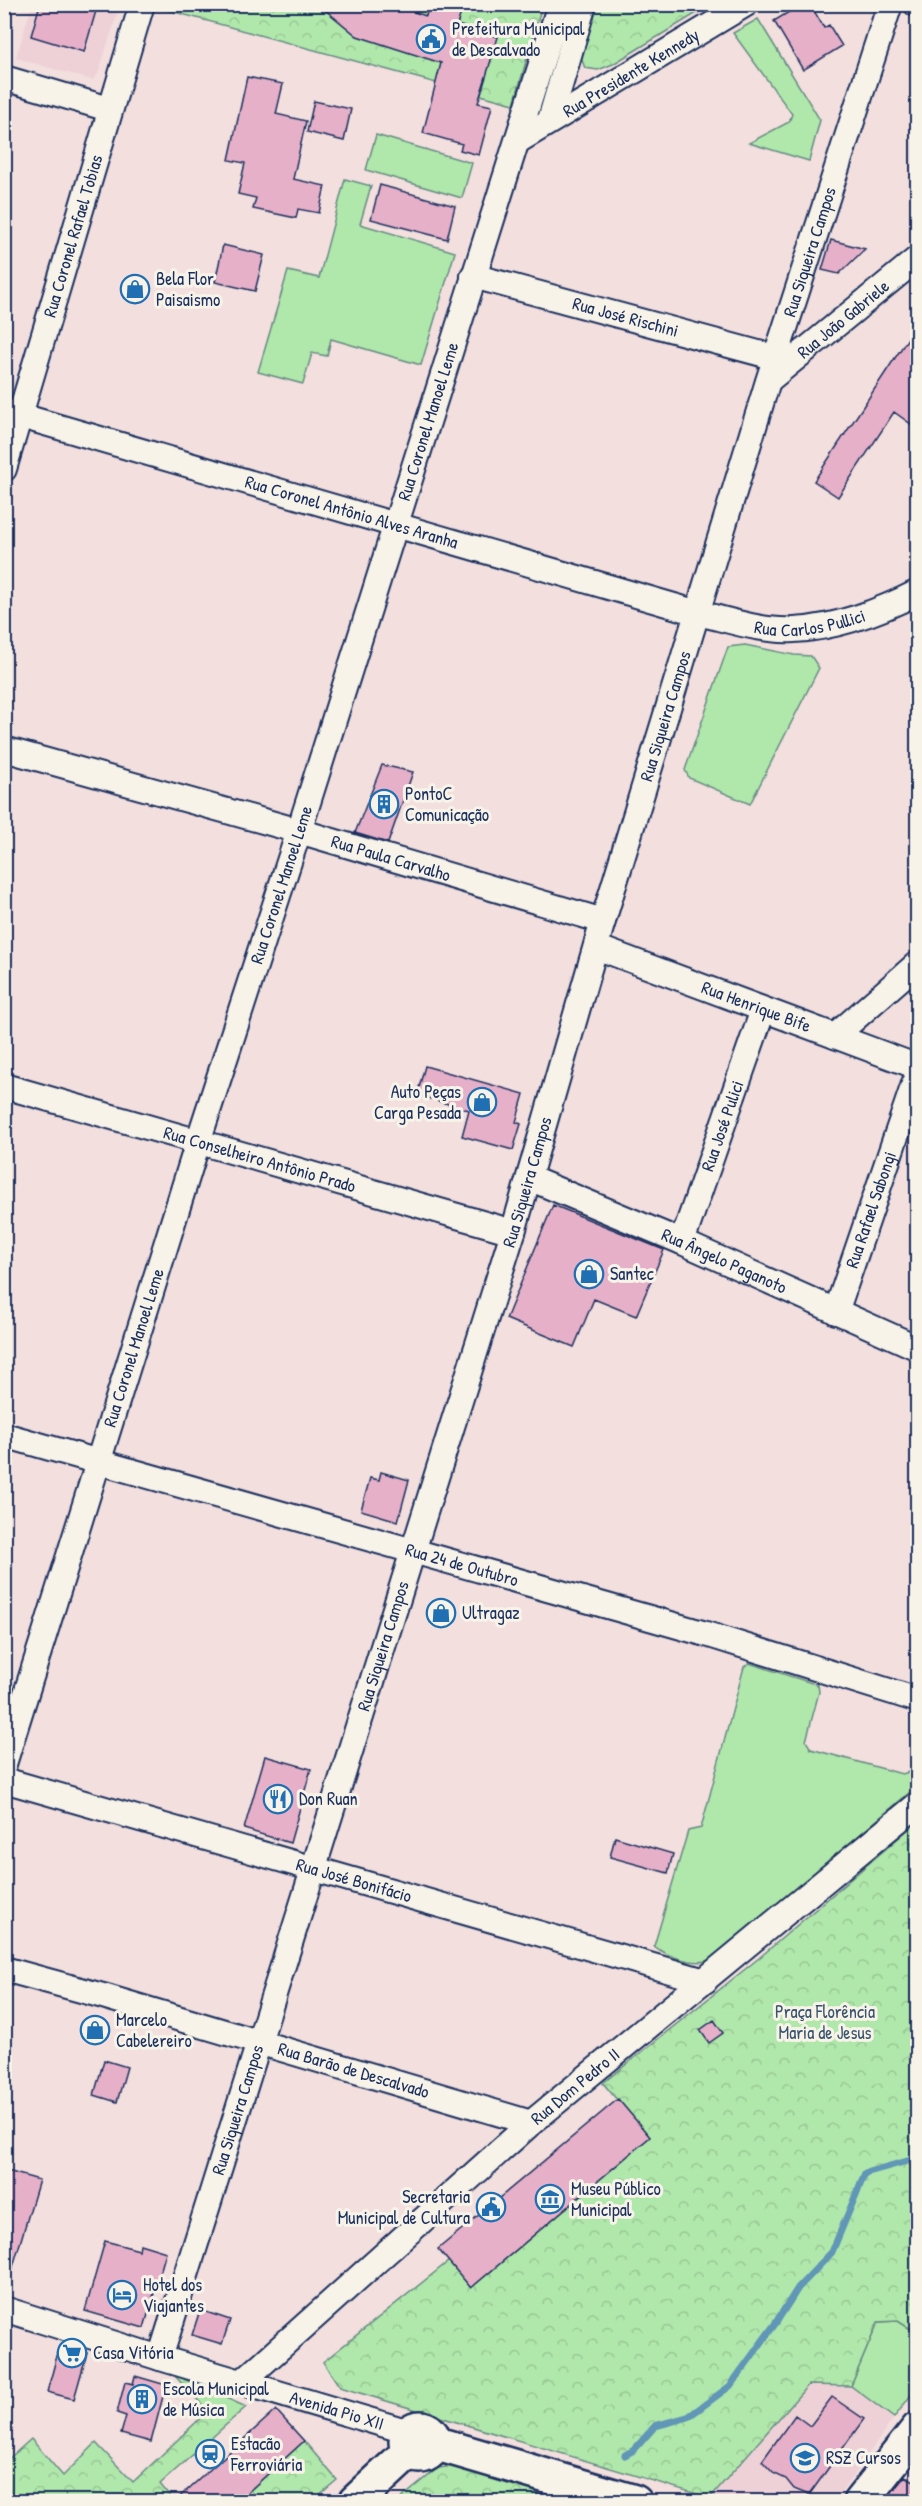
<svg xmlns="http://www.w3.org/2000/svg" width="922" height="2506" font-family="'Patrick Hand',sans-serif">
<defs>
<pattern id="forest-crowns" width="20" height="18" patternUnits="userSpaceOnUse" patternTransform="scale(1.5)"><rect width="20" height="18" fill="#b0e7aa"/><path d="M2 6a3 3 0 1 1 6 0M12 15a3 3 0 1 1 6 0" fill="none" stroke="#97c695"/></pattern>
</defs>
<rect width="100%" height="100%" fill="#f2dfde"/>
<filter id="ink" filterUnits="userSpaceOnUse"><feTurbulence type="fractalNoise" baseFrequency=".0167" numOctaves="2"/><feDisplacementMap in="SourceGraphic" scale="12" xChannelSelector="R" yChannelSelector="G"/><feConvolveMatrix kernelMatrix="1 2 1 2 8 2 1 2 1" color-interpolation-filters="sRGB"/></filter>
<g filter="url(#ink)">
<!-- built -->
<path fill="#eed1d7" d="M 32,5 L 120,5 L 98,74 L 92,80 L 16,58 Z
M 808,2385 L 851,2386 L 894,2418 L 835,2501 L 724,2502 L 710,2498 Z"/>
<!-- grass -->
<path fill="#b0e7aa" stroke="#668b84" stroke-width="1.5" d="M 758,19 L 820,120 L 809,161 L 749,143 L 789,122 L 792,114 L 733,33 Z
M 376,135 L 472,163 L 462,198 L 366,170 Z
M 345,179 L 371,186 L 360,224 L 455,252 L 421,365 L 331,339 L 327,356 L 312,353 L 303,384 L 258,372 L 288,271 L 319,278 Z
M 745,645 L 794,655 L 811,656 L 819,668 L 750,804 L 689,778 L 685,770 L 728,647 Z
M 749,1663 L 818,1685 L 819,1692 L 806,1741 L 811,1749 L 902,1774 L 909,1772 L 917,1764 L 917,1786 L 724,1950 C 720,1953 716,1957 712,1959 C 696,1967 666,1956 654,1946 L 688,1831 L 701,1828 L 744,1667 Z
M 898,2321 L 917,2333 L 917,2387 L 894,2418 L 851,2386 L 878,2322 Z"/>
<!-- forest -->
<path fill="url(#forest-crowns)" stroke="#668b84" stroke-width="1.5" d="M 156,4 L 542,5 L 514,104 L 156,7 Z
M 596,5 L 710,5 L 613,64 L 598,70 L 585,68 L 580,55 Z
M 917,1822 L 917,2333 L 898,2321 L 878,2322 L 851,2386 L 808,2385 L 710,2498 L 340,2387 L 323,2362 L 449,2261 L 471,2288 L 649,2138 L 603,2083 L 759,1958 Z
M 173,2374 L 246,2407 L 160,2484 L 174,2501 L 9,2501 L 5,2498 L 4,2463 L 31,2439 L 63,2476 L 96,2443 L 133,2482 L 208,2411 Z
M 304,2441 L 337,2480 L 312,2501 L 237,2502 Z
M 473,2464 L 594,2502 L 397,2502 L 438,2468 Z"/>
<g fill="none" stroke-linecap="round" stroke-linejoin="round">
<!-- stream -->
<path stroke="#6196b6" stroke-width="7" d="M 625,2455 L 634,2450 L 655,2426 L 688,2417 L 730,2386 L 775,2324 L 798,2288 L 832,2252 L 865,2173 L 918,2158"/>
</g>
<!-- building -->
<path fill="#e6b0c8" stroke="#1b2f5e" stroke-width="1.5" d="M 40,4 L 98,4 L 84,52 L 31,36 Z
M 318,4 L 390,4 L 426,16 L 429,4 L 464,4 L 457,25 L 498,37 L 478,103 L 492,106 L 479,155 L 460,150 L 462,144 L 423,133 L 441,63 L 357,36 Z
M 802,4 L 810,4 L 824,28 L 829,25 L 842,46 L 803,70 L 774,21 Z
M 247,77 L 283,84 L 276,114 L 306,121 L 293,179 L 325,186 L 319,213 L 298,209 L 296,218 L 253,209 L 256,198 L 238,194 L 245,163 L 229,160 Z
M 314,101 L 351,109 L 344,141 L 307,132 Z
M 380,185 L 455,206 L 447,239 L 371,219 Z
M 831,240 L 865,249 L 839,274 L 822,270 Z
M 223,245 L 264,255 L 255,291 L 215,282 Z
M 918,323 L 918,429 L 894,412 L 838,497 L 814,481 Z
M 382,765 L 413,772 L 388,843 L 355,833 Z
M 425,1066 L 524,1094 L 516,1122 L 521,1124 L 513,1150 L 462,1136 L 469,1110 L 417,1095 Z
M 553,1205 L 664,1250 L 636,1316 L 594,1299 L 574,1347 L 506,1319 Z
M 381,1472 L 409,1480 L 398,1521 L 361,1510 L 370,1478 L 379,1480 Z
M 265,1756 L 311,1769 L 290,1843 L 244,1829 Z
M 615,1837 L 673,1854 L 668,1873 L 610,1857 Z
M 714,2020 L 723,2033 L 709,2043 L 700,2030 Z
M 104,2060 L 127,2067 L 117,2102 L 94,2095 Z
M 618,2099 L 650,2137 L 471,2288 L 438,2249 Z
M 4,2170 L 39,2180 L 9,2280 L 4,2280 Z
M 105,2241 L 139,2250 L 140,2244 L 166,2252 L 144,2328 L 85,2311 Z
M 200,2310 L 230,2320 L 222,2344 L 192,2335 Z
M 60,2345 L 87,2353 L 74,2399 L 47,2392 Z
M 135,2376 L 166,2385 L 151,2442 L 121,2434 L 126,2416 L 117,2413 L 125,2382 L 133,2384 Z
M 832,2397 L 864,2419 L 809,2495 L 794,2489 L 786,2479 L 773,2473 L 762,2461 L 795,2415 L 810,2426 Z
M 276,2410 L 304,2441 L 237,2502 L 174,2502 Z
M 905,2476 L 918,2483 L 918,2502 L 884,2502 Z"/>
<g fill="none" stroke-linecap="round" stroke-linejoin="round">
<!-- minor casing -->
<g stroke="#1b2f5e" stroke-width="28">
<g id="minor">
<path d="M 916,4 L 918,5"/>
<path d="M 4,78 L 109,109"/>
<path d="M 550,120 L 584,4"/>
<path id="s1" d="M 518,141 L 746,4"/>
<path id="s2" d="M 473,276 L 777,358"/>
<path id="s3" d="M 769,380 L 918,258"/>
<path id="s4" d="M 4,411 L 698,613 C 729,620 762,632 794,630 C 835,628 881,611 918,592"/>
<path id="s5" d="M 4,469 L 142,4"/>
<path id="s6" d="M 4,749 L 299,831 L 603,921"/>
<path id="s7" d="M 596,947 L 918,1067"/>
<path d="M 835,1036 L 918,963"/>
<path id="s8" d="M 4,1086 L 513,1232"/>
<path id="s9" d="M 529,1178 L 682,1242 L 918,1348"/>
<path id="s10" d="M 682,1242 L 763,1010"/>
<path id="s11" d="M 836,1312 L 918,1072"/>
<path id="s12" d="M 4,1435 L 706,1634 L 918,1700"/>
<path id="s13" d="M 4,1764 L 198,1142 L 299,831 L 560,4"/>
<path id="s14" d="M 4,1780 L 705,1981"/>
<path id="s15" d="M 4,1969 L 103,1996 L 531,2123"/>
<path id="s16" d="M 4,2309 L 160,2358 L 409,2432"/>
<path id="s17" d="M 160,2358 L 513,1232 L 603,921 L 768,381 L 890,4"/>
<path id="s18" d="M 243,2381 L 531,2123 L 918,1804"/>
</g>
</g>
<!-- secondary casing -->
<g stroke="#1b2f5e" stroke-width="38">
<path id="secondary" d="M406 2442a14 14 0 1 1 28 0a14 14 0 1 1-28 0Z
M 434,2443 L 635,2502
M 355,2502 L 409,2452
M 860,2502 L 918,2429"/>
</g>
<!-- minor -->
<use href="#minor" stroke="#f7f3e8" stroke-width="24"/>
<!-- secondary -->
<use href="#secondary" stroke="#f7f3e8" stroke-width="33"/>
</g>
</g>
<!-- icons -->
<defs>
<g id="civic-ring" transform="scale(1.5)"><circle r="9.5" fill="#f7f3e8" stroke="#1f6fb2" stroke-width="1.5"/><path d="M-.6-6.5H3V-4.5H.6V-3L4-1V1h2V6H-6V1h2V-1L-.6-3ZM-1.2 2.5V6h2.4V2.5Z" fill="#1f6fb2"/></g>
<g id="shop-ring" transform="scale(1.5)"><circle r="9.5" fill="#f7f3e8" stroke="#1f6fb2" stroke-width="1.5"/><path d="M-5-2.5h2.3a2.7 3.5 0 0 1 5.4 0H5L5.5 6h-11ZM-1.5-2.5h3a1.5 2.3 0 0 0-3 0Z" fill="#1f6fb2"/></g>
<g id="building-ring" transform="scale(1.5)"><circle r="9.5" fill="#f7f3e8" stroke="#1f6fb2" stroke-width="1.5"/><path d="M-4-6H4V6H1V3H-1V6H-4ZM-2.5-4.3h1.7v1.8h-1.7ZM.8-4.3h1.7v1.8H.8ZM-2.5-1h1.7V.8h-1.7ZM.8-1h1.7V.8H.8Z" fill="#1f6fb2"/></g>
<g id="restaurant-ring" transform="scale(1.5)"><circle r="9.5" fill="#f7f3e8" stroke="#1f6fb2" stroke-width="1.5"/><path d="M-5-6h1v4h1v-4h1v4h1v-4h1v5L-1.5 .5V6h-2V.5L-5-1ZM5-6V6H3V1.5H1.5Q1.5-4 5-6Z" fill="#1f6fb2"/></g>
<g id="museum-ring" transform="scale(1.5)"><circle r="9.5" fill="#f7f3e8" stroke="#1f6fb2" stroke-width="1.5"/><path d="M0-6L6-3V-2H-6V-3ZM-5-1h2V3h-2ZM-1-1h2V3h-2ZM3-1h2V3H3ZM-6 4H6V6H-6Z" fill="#1f6fb2"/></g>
<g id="hotel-ring" transform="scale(1.5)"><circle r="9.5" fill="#f7f3e8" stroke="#1f6fb2" stroke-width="1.5"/><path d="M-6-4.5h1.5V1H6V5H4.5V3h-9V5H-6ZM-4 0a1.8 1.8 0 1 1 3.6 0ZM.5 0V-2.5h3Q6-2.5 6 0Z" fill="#1f6fb2"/></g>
<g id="supermarket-ring" transform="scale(1.5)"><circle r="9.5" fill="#f7f3e8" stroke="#1f6fb2" stroke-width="1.5"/><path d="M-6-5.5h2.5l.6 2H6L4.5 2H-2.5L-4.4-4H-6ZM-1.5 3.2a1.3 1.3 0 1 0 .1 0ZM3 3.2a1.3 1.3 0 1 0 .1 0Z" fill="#1f6fb2"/></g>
<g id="station-ring" transform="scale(1.5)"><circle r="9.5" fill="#f7f3e8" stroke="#1f6fb2" stroke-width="1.5"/><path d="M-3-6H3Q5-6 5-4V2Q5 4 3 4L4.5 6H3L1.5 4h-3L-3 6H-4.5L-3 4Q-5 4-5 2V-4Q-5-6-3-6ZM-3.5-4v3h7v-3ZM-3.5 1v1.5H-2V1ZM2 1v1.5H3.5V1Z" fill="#1f6fb2"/></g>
<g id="school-ring" transform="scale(1.5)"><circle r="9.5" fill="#f7f3e8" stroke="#1f6fb2" stroke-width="1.5"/><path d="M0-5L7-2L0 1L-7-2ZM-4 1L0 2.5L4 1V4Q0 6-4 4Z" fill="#1f6fb2"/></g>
</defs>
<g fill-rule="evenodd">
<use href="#civic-ring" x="431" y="39"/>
<use href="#shop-ring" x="135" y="289"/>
<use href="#building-ring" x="384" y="804"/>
<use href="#shop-ring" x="482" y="1102"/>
<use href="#shop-ring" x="589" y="1274"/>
<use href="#shop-ring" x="441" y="1613"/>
<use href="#restaurant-ring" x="278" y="1799"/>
<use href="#shop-ring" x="95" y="2030"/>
<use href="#museum-ring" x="550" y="2199"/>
<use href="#civic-ring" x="491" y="2207"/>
<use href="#hotel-ring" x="122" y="2295"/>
<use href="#supermarket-ring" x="72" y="2353"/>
<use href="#building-ring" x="142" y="2399"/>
<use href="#station-ring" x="210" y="2454"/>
<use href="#school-ring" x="805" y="2458"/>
</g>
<g text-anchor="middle" stroke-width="6" stroke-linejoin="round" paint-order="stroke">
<!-- poi labels -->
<g font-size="18" fill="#1b2f5e" stroke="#f7f3e8" text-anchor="start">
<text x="452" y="35">Prefeitura Municipal<tspan x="452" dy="21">de Descalvado</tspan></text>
<text x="156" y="285">Bela Flor<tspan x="156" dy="21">Paisaismo</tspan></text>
<text x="405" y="800">PontoC<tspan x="405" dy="21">Comunicação</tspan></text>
<text x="461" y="1098" text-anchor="end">Auto Peças<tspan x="461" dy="21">Carga Pesada</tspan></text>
<text x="610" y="1280">Santec</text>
<text x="462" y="1619">Ultragaz</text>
<text x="299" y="1805">Don Ruan</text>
<text x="116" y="2026">Marcelo<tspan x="116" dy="21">Cabelereiro</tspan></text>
<text x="571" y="2195">Museu Público<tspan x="571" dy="21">Municipal</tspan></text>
<text x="470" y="2203" text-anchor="end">Secretaria<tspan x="470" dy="21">Municipal de Cultura</tspan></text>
<text x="143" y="2291">Hotel dos<tspan x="143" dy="21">Viajantes</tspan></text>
<text x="93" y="2359">Casa Vitória</text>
<text x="163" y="2395">Escola Municipal<tspan x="163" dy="21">de Música</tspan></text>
<text x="231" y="2450">Estacão<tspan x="231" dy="21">Ferroviária</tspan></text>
<text x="826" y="2464">RSZ Cursos</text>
</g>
<!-- street labels -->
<g font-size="18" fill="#1b2f5e" stroke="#f7f3e8">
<text dy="6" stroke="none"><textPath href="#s1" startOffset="132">Rua Presidente Kennedy</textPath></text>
<text dy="6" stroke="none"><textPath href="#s5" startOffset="243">Rua Coronel Rafael Tobias</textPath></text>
<text dy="6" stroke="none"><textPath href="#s17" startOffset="2204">Rua Siqueira Campos</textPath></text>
<text dy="6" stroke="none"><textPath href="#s2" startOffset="158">Rua José Rischini</textPath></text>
<text dy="6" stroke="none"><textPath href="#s3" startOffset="96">Rua João Gabriele</textPath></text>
<text dy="6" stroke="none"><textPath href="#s13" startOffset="1408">Rua Coronel Manoel Leme</textPath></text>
<text dy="6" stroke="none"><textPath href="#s4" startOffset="362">Rua Coronel Antônio Alves Aranha</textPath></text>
<text dy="6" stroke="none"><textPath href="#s4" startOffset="837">Rua Carlos Pullici</textPath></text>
<text dy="6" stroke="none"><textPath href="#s17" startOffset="1718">Rua Siqueira Campos</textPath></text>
<text dy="6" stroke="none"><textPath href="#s6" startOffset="402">Rua Paula Carvalho</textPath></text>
<text dy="6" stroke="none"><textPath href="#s13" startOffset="922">Rua Coronel Manoel Leme</textPath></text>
<text dy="6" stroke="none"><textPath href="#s7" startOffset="171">Rua Henrique Bife</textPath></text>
<text dy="6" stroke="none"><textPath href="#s10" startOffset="123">Rua José Pulici</textPath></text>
<text dy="6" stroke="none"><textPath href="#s8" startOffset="266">Rua Conselheiro Antônio Prado</textPath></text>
<text dy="6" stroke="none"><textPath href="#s17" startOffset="1232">Rua Siqueira Campos</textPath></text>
<text dy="6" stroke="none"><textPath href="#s11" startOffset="108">Rua Rafael Sabongi</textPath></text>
<text dy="6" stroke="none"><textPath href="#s9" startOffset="212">Rua Ângelo Paganoto</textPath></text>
<text dy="6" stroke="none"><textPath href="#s13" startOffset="436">Rua Coronel Manoel Leme</textPath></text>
<text dy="6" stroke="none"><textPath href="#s12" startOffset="476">Rua 24 de Outubro</textPath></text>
<text dy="6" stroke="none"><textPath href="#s17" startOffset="746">Rua Siqueira Campos</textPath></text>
<text dy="6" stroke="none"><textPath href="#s14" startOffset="364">Rua José Bonifácio</textPath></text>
<text dy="6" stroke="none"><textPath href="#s15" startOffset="364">Rua Barão de Descalvado</textPath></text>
<text dy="6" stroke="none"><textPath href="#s18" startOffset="444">Rua Dom Pedro II</textPath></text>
<text dy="6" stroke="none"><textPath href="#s17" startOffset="260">Rua Siqueira Campos</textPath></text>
<text dy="6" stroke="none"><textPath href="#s16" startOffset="348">Avenida Pio XII</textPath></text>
</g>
<!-- park labels -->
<g font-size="18" fill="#39546d" stroke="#f7f3e8">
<text x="825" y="2018">Praça Florência<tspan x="825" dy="21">Maria de Jesus</tspan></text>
</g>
</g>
<!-- margin -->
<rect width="922" height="2506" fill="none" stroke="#f7f3e8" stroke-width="24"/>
<rect x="12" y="12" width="898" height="2482" fill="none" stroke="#1b2f5e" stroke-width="2" filter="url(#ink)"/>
</svg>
